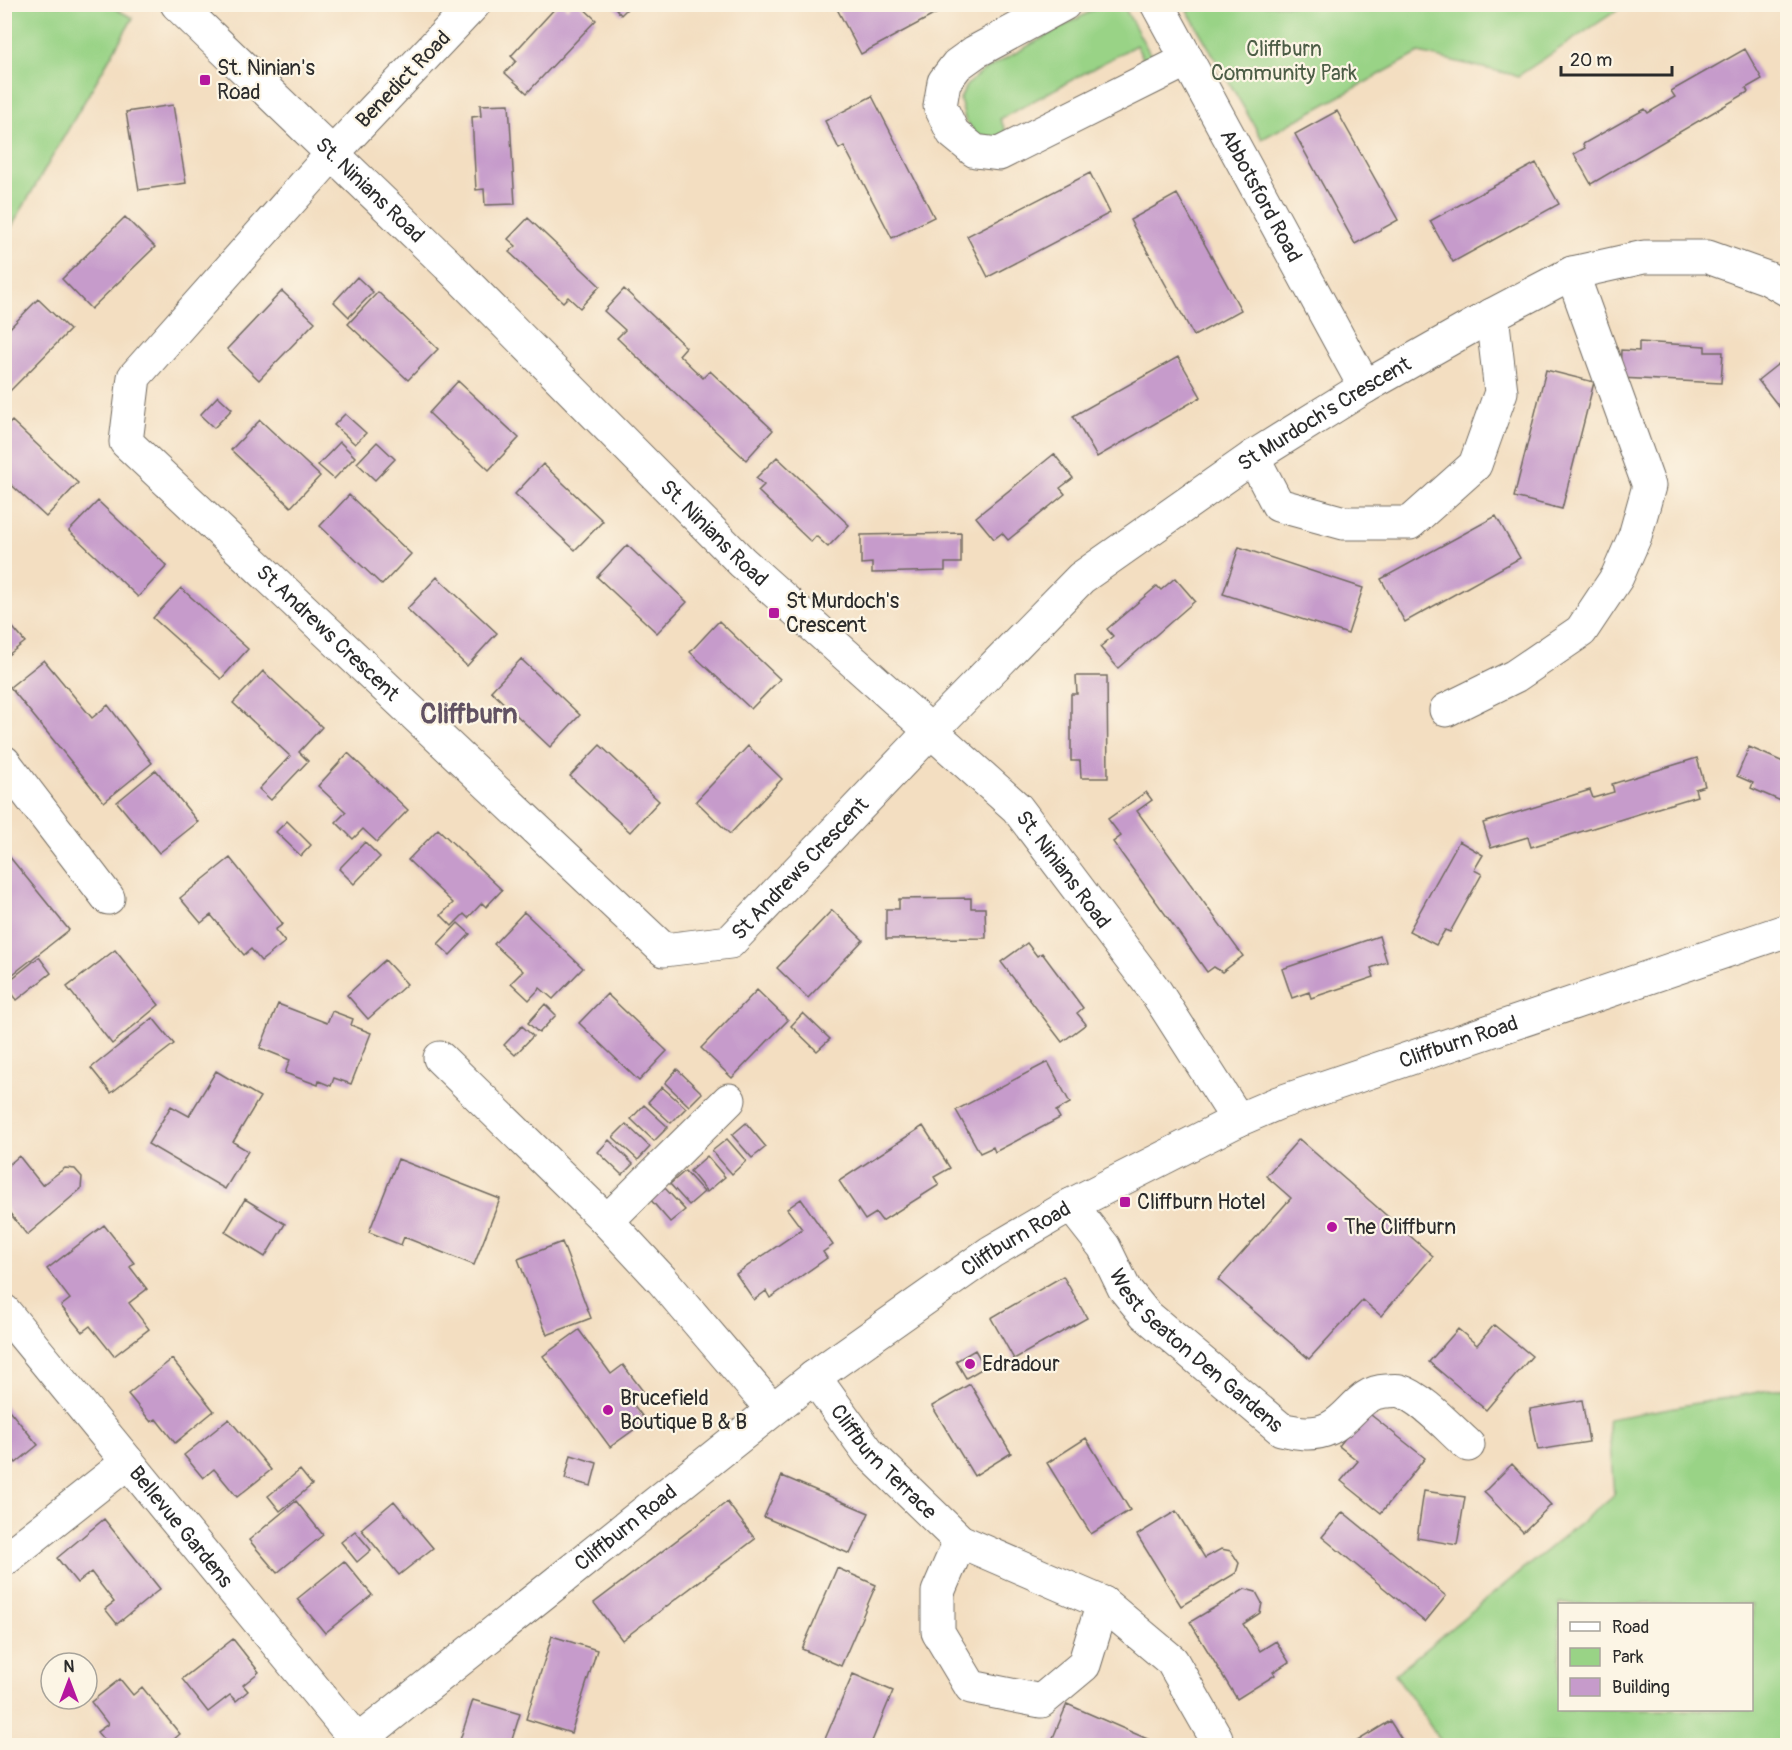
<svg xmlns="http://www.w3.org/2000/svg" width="1792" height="1750" font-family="Pangolin,sans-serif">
<rect width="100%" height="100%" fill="#fcf5e5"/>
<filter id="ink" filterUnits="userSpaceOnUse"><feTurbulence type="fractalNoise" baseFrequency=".0167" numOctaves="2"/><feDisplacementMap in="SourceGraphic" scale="12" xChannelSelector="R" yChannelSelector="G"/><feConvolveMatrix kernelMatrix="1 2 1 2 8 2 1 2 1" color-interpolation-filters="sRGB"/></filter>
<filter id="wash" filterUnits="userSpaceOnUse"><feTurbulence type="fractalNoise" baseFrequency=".008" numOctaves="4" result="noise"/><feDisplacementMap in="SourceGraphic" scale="24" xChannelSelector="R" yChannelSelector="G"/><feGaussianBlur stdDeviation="1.35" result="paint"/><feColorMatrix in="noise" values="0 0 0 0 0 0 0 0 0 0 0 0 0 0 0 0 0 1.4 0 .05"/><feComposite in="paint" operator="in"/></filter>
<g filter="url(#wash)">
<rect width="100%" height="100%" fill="#f3dec1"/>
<!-- green -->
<path fill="#99d386" stroke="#627f58" stroke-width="1.5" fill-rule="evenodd" d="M 5,4 L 108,5 L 133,18 L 5,238 Z
M 1102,5 L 1123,5 L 1158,68 L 1150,72 L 1136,45 L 1000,119 L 1013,145 L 975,134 L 965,119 L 960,99 L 966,86 L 981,72 Z
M 1184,5 L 1625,5 L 1518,76 L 1419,53 L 1262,139 Z
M 1787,1387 L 1787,1745 L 1443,1745 L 1395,1674 L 1614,1495 L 1608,1419 ZM 1560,1604 L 1752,1604 L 1752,1710 L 1560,1710 Z"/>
<g id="blocks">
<!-- building -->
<path fill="#c69bcb" d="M 559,4 L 563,4 L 567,9 L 571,4 L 579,4 L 596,20 L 527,93 L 505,73 L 516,61 L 511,56 Z
M 612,4 L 632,4 L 621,15 Z
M 841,4 L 954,4 L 861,54 L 836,7 Z
M 1745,49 L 1762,79 L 1746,88 L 1748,92 L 1591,184 L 1574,154 L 1585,148 L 1583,144 L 1645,109 L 1648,113 L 1675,97 L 1671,91 Z
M 872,96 L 934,217 L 892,238 L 844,146 L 839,149 L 825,121 Z
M 509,104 L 515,204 L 485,205 L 484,189 L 476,190 L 472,117 L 481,116 L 480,105 Z
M 173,105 L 186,183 L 139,190 L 126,112 Z
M 1337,111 L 1398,220 L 1355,244 L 1295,134 Z
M 1536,163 L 1559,204 L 1453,262 L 1430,221 Z
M 1090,173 L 1110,213 L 988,277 L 967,236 Z
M 1177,194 L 1241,310 L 1194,336 L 1130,220 Z
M 125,217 L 155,247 L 91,309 L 62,279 Z
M 528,218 L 600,286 L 580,308 L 568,297 L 563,302 L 509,252 L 516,246 L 508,239 Z
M 357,277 L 373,292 L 349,317 L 334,302 Z
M 624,289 L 686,347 L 679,355 L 703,378 L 710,371 L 773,430 L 746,460 L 617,338 L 625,330 L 604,311 Z
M 282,291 L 315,322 L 259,380 L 227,349 Z
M 378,292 L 438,349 L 408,380 L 348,324 Z
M 38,299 L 70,330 L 9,392 L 4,387 L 4,334 Z
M 1639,342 L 1705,346 L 1705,352 L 1723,352 L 1721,383 L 1620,378 L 1621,350 L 1639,351 Z
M 1178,357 L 1201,397 L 1097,457 L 1073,416 Z
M 1782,361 L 1788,368 L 1788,418 L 1758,380 Z
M 1546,370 L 1594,382 L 1562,509 L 1514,497 Z
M 458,381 L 519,438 L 489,470 L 429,413 Z
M 218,396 L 232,409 L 214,428 L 200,415 Z
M 345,414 L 366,433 L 355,444 L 334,425 Z
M 260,420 L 320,476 L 291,507 L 231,450 Z
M 12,421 L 78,483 L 46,517 L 4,478 L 4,429 Z
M 340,442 L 355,457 L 334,479 L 318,465 Z
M 377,442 L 395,459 L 375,480 L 357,463 Z
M 1054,454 L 1073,478 L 1060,488 L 1065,494 L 1008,540 L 1002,533 L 994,539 L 976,517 Z
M 777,457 L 849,525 L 828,547 L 816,536 L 811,542 L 758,491 L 764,485 L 756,478 Z
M 543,464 L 603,521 L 575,550 L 515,494 Z
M 349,495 L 411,554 L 382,585 L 320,526 Z
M 98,501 L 167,566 L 138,597 L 69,531 Z
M 1496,516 L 1520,558 L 1405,622 L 1381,579 Z
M 961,533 L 961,563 L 945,563 L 945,571 L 872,573 L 872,563 L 861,564 L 861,535 Z
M 627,545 L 687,602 L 657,633 L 597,577 Z
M 1239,547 L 1363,588 L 1348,634 L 1223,594 Z
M 437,577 L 497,633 L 467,666 L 407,609 Z
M 1175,578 L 1195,601 L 1118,668 L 1100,647 L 1113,636 L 1107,629 L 1157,586 L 1161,590 Z
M 181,588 L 248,649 L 221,679 L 153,618 Z
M 4,617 L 25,642 L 4,658 Z
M 719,621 L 780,679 L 751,709 L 690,652 Z
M 521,659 L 580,715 L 550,747 L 491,691 Z
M 44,660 L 92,718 L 108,705 L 152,763 L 104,802 L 10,687 Z
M 263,671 L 322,727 L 299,752 L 308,761 L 271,800 L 259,789 L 290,756 L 233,703 Z
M 1076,676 L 1107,676 L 1108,778 L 1081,778 L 1080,761 L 1071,761 L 1071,694 L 1077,694 Z
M 600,745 L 659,801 L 630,832 L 570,776 Z
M 748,746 L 782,779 L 730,834 L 696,801 Z
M 1749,747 L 1788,764 L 1788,804 L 1751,788 L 1753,783 L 1737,776 Z
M 348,753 L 408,810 L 377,842 L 363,829 L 353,839 L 336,822 L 346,812 L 318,786 Z
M 1697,758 L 1705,786 L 1695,789 L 1697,796 L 1531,847 L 1528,837 L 1491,848 L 1483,823 L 1590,790 L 1593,798 L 1614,792 L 1612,784 Z
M 156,770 L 198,822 L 159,853 L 117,802 Z
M 1146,792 L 1152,800 L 1137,811 L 1243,956 L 1222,972 L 1214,967 L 1207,972 L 1113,842 L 1121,836 L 1108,819 Z
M 287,821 L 311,845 L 301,856 L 276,832 Z
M 438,829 L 502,890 L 486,907 L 482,903 L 468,918 L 464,914 L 452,926 L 441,915 L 453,903 L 408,860 Z
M 1459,841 L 1483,855 L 1474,870 L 1482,874 L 1450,932 L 1445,930 L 1436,945 L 1409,931 Z
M 365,842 L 380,857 L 354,884 L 339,869 Z
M 4,850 L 69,930 L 8,978 L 4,974 Z
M 230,858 L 283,924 L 275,930 L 285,942 L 261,961 L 251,949 L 244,955 L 211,915 L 201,923 L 180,898 Z
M 971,898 L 971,908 L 985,908 L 986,938 L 886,939 L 886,909 L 899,909 L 899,899 Z
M 832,910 L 863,940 L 808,998 L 777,968 Z
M 524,912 L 583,968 L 553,999 L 540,988 L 529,1000 L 511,983 L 523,971 L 494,944 Z
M 458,923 L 470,934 L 450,955 L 438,944 Z
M 1379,936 L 1387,962 L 1371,968 L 1374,977 L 1311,998 L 1309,992 L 1292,998 L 1282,969 Z
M 1027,943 L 1037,956 L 1042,953 L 1083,1008 L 1077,1013 L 1086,1024 L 1062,1042 L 1001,962 Z
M 115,950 L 159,1005 L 112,1044 L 67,987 Z
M 39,957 L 51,973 L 17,1000 L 5,984 Z
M 385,960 L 407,984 L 368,1019 L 347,995 Z
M 757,990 L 788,1020 L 732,1078 L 701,1048 Z
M 607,994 L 667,1051 L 639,1081 L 579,1023 Z
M 278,1004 L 327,1023 L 332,1011 L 353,1019 L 351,1025 L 371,1033 L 351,1084 L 334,1078 L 331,1086 L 319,1081 L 318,1085 L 285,1073 L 290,1060 L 260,1048 Z
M 545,1004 L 556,1015 L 539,1033 L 528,1023 Z
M 803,1013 L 830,1039 L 817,1051 L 791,1026 Z
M 153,1018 L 174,1044 L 111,1093 L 91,1068 Z
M 522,1026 L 533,1036 L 515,1055 L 504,1045 Z
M 1048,1062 L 1070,1103 L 1056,1111 L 1060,1118 L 995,1152 L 993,1147 L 980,1153 L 956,1110 Z
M 677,1069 L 702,1093 L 689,1106 L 665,1083 Z
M 216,1071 L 260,1097 L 233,1142 L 248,1151 L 225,1189 L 148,1144 L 171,1106 L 189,1116 Z
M 662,1087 L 686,1108 L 671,1123 L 648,1102 Z
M 644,1105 L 668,1127 L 654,1141 L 631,1119 Z
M 746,1123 L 766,1147 L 752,1158 L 732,1135 Z
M 626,1124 L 650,1147 L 638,1160 L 613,1137 Z
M 923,1126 L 950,1168 L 934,1177 L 939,1185 L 882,1221 L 876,1213 L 865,1220 L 839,1181 Z
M 727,1139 L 746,1161 L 732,1174 L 712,1151 Z
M 1299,1139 L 1433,1256 L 1381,1316 L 1363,1300 L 1309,1359 L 1218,1280 L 1291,1198 L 1266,1176 Z
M 609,1140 L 633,1164 L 622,1175 L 598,1152 Z
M 19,1156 L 42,1185 L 65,1168 L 75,1169 L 82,1177 L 81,1189 L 27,1235 L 5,1207 L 5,1168 Z
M 707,1156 L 725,1177 L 707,1192 L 690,1171 Z
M 398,1159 L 500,1199 L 474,1265 L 404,1237 L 401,1245 L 369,1232 Z
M 685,1171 L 704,1192 L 689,1205 L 670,1184 Z
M 664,1187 L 685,1210 L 670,1222 L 650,1199 Z
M 245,1199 L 285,1224 L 265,1257 L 225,1232 Z
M 801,1199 L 833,1245 L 823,1252 L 827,1258 L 770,1298 L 766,1291 L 754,1300 L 736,1274 L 802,1229 L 787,1209 Z
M 104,1225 L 134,1263 L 130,1267 L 147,1289 L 129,1303 L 149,1329 L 114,1356 L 90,1326 L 82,1332 L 61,1306 L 70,1299 L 47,1269 Z
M 562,1242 L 591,1318 L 547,1335 L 518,1259 Z
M 1063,1276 L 1087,1318 L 1014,1359 L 991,1318 Z
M 1494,1325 L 1532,1356 L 1486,1410 L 1429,1362 L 1458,1329 L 1477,1345 Z
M 579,1330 L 611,1374 L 623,1365 L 643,1391 L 630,1400 L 646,1421 L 610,1447 L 543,1356 Z
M 975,1350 L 985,1367 L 966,1378 L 956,1361 Z
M 172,1359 L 214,1411 L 175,1443 L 156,1419 L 151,1422 L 128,1394 Z
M 970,1384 L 1011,1453 L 974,1476 L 932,1406 Z
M 1582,1400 L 1589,1442 L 1538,1450 L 1530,1409 Z
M 4,1404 L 38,1445 L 16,1463 L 12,1458 L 4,1464 Z
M 1366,1411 L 1425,1458 L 1381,1513 L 1341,1481 L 1358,1461 L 1339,1446 Z
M 229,1419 L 271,1470 L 237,1497 L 214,1469 L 203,1478 L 184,1455 Z
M 1086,1438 L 1130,1510 L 1091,1534 L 1047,1463 Z
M 571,1455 L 597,1463 L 591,1486 L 565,1479 Z
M 1512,1464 L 1551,1505 L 1523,1532 L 1484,1492 Z
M 300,1470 L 312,1485 L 280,1511 L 268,1496 Z
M 782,1476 L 869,1513 L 850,1554 L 764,1517 Z
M 1424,1491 L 1465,1497 L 1457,1545 L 1417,1538 Z
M 296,1501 L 323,1535 L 277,1573 L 249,1540 Z
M 394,1501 L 433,1548 L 399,1575 L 361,1529 Z
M 727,1502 L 755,1539 L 622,1640 L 594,1603 Z
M 1176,1511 L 1205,1558 L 1221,1549 L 1231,1551 L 1239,1563 L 1236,1573 L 1181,1606 L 1137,1535 Z
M 1343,1512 L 1446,1596 L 1425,1622 L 1322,1537 Z
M 104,1519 L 160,1589 L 117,1624 L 105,1609 L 114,1602 L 91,1572 L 77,1583 L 57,1558 Z
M 355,1531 L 371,1550 L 357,1562 L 341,1542 Z
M 344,1561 L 372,1595 L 325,1633 L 297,1599 Z
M 837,1568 L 876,1585 L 841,1666 L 802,1649 Z
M 1245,1589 L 1256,1592 L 1262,1603 L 1260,1613 L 1243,1624 L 1260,1651 L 1276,1641 L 1289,1662 L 1273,1672 L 1275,1675 L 1237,1699 L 1190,1622 Z
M 552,1636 L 597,1650 L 571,1733 L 526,1719 Z
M 233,1639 L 259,1672 L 243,1685 L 248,1691 L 236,1701 L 230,1695 L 208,1712 L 182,1679 Z
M 853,1674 L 893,1691 L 870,1746 L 822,1746 Z
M 120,1679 L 133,1695 L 142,1687 L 180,1734 L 166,1746 L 109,1746 L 97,1732 L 108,1724 L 91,1702 Z
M 473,1700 L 520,1714 L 510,1746 L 458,1746 Z
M 1067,1704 L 1152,1741 L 1151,1746 L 1050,1745 Z
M 1390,1721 L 1406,1746 L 1349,1746 Z"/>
</g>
</g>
<g filter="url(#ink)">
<use href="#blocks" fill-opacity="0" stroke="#716a60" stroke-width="1.5"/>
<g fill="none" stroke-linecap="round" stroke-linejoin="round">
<!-- minor casing -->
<g stroke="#716a60" stroke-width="35">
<g id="minor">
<path id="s1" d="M 177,4 L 448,265 L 742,562 L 1017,808 L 1156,992 L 1238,1120"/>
<path id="s2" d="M 474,4 L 332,154 L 134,377 L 126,442 L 664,950 L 730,942 L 931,731 L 1081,578 L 1253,457 L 1365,387 L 1492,315 L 1572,273 L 1644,257 L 1708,257 L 1767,278 L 1788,290"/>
<path d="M 1064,4 L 975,52 L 957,65 L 944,82 L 940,106 L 953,133 L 975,151 L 999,154 L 1187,60"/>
<path id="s3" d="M 1157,4 L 1365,387"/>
<path d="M 1253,457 L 1278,505 L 1344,523 L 1410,523 L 1475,465 L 1501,392 L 1492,315"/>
<path d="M 1446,710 L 1515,676 L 1581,631 L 1617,577 L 1635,536 L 1649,486 L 1572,273"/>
<path d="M 4,762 L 108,898"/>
<path d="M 440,1058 L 607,1221"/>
<path d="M 729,1100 L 607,1221 L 662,1280 L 772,1409"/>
<path id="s4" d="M 1071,1205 L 1104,1247 L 1124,1288 L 1145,1314 L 1281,1429 C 1298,1433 1314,1436 1330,1428 C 1352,1417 1359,1392 1386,1391 C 1390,1391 1396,1390 1400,1391 C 1421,1397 1451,1430 1468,1445"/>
<path id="s5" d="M 4,1311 L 357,1741"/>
<path id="s6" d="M 814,1377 L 869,1453 L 960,1541 L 1103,1603 L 1172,1661 L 1216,1738"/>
<path d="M 960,1541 L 938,1592 L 938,1632 L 971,1687 L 1041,1701 L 1084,1665 L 1103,1603"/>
<path d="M 4,1560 L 128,1462"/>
<path id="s7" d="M 352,1746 L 814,1377 L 991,1252 L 1071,1205 L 1238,1120 L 1278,1103 L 1788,930"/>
</g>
</g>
<!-- minor -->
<use href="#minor" stroke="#fff" stroke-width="33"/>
</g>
</g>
<!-- markers -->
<g fill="#b5179e" stroke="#fcf5e5" stroke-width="2">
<rect x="199" y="74" width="12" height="12" rx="3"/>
<rect x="768" y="607" width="12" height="12" rx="3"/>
<rect x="1119" y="1196" width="12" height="12" rx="3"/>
<circle cx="1332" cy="1227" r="6"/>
<circle cx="970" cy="1364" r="6"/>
<circle cx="608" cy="1410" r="6"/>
</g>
<g text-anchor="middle" stroke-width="4.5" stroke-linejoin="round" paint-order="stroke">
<!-- park labels -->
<g font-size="21" fill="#4c5d46" stroke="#fcf5e5">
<text x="1284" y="56">Cliffburn<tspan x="1284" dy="24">Community Park</tspan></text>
</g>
<!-- poi labels -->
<g font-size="21" fill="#2b2b2b" stroke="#fcf5e5" text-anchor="start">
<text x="217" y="75">St. Ninian's<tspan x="217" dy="24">Road</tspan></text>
<text x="786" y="608">St Murdoch's<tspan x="786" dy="24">Crescent</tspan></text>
<text x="1137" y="1209">Cliffburn Hotel</text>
<text x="1344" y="1234">The Cliffburn</text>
<text x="982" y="1371">Edradour</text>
<text x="620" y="1405">Brucefield<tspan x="620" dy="24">Boutique B &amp; B</tspan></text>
</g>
<!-- street labels -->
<g font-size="21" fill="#2b2b2b" stroke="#fcf5e5">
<text transform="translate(403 79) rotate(-46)" y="7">Benedict Road</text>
<text dy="7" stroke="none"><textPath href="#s1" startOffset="268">St. Ninians Road</textPath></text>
<text dy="7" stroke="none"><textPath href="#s3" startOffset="218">Abbotsford Road</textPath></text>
<text dy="7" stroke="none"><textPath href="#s2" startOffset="2176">St Murdoch's Crescent</textPath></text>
<text dy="7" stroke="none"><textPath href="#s1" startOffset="754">St. Ninians Road</textPath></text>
<text dy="7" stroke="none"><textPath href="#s2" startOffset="848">St Andrews Crescent</textPath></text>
<text dy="7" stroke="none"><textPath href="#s2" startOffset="1478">St Andrews Crescent</textPath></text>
<text dy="7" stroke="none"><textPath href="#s1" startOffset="1240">St. Ninians Road</textPath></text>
<text dy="7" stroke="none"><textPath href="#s7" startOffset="1322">Cliffburn Road</textPath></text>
<text dy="7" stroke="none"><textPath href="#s7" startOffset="836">Cliffburn Road</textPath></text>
<text dy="7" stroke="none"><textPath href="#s4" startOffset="194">West Seaton Den Gardens</textPath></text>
<text dy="7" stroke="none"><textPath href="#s6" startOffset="110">Cliffburn Terrace</textPath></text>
<text dy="7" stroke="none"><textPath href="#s5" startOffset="279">Bellevue Gardens</textPath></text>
<text dy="7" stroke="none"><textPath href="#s7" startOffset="350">Cliffburn Road</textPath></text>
</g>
<!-- district labels -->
<g font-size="27" font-weight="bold" fill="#615263" stroke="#fcf5e5">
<text x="469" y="723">Cliffburn</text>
</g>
</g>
<!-- margin -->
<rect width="1792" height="1750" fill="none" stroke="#fcf5e5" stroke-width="24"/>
<!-- legend -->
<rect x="1558" y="1603" width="195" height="108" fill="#fcf5e5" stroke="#a8a49b" stroke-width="1.5"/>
<rect x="1570" y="1622" width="30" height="9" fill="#ffffff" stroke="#a8a49b" stroke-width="1.5"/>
<text x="1612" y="1633" font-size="18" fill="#2b2b2b">Road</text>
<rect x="1570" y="1648" width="30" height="18" fill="#99d386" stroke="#a8a49b" stroke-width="1.5"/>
<text x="1612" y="1663" font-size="18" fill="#2b2b2b">Park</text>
<rect x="1570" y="1678" width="30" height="18" fill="#c69bcb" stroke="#a8a49b" stroke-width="1.5"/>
<text x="1612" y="1693" font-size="18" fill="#2b2b2b">Building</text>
<!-- north arrow -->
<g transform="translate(69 1681)"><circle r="28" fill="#fcf5e5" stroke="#a8a49b" stroke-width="1.5"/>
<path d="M0-4.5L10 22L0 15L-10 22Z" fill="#b5179e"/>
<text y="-9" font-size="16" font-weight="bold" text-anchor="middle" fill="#2b2b2b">N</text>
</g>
<!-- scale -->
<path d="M1561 66v9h111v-9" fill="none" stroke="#2b2b2b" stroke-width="3"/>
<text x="1570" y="66" font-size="18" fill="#2b2b2b" stroke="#fcf5e5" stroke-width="4.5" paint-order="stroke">20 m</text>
</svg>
